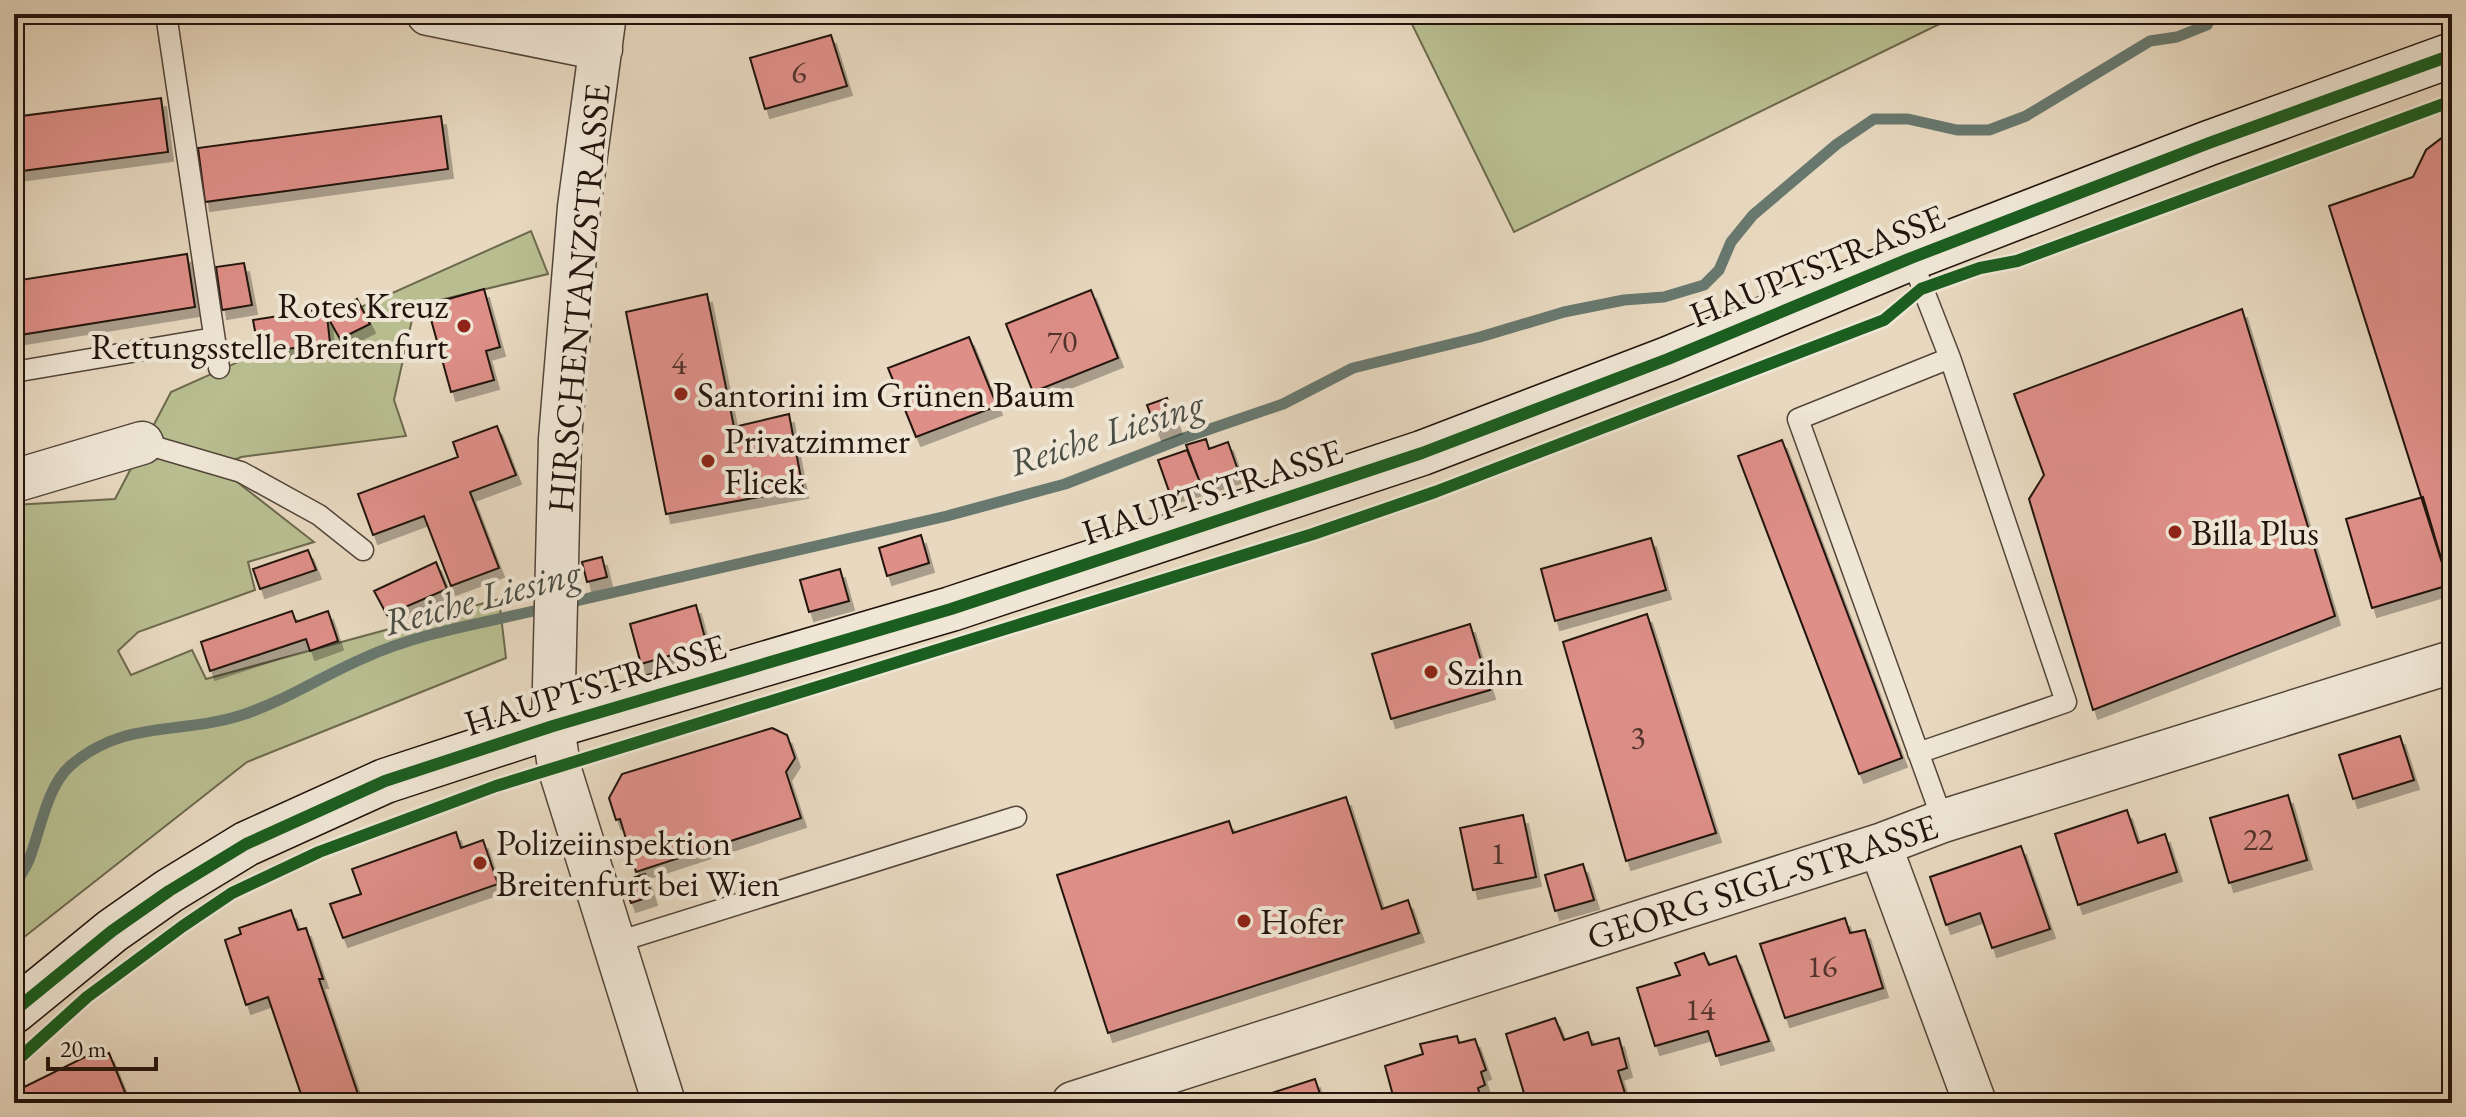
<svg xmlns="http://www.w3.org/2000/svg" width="2466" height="1117" font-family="'EB Garamond',serif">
<defs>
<filter id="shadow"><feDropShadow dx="5" dy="9" stdDeviation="0" flood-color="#0004"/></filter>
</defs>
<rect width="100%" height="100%" fill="#e7d8bf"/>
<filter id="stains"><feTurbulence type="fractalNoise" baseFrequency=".0025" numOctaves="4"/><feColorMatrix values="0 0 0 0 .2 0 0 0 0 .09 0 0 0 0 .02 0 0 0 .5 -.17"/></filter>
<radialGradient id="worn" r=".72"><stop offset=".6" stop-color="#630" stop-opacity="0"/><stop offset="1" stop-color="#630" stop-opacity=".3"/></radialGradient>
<!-- green -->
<path fill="#b8be90" stroke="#6d694e" stroke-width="2" d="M 1407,14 L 1960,14 L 1514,232 Z
M 531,231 L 548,274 L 415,306 L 394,400 L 406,436 L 241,457 L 218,467 L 314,542 L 248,562 L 255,590 L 138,632 L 118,651 L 131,675 L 192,650 L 206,679 L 499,599 L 506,658 L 247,762 L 14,945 L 14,505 L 115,499 L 171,392 Z"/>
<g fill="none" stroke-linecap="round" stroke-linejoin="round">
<!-- stream -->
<path stroke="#68786e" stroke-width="11" d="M 563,604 L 947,516 L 1065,484 L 1181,439 L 1283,404 L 1353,368 L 1480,337 L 1564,312 L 1624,300 L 1664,297 L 1704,285 L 1719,270 L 1731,242 L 1753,215 L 1837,144 L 1874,119 L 1908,119 L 1957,130 L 1989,130 L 2026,116 L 2150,41 L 2177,37 L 2207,25 L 2213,14
M 14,887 C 19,878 25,869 29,860 C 40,832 47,786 70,766 C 123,719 180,735 242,715 C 285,701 322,676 364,658 C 421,632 485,623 546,608"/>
</g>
<!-- building -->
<path fill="#de8f88" stroke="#22140d" stroke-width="2" filter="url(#shadow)" d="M 831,35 L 847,86 L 765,109 L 750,58 Z
M 161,98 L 168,152 L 14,172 L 14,117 Z
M 441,116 L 448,169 L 205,202 L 198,148 Z
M 2452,130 L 2452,584 L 2449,585 L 2329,206 L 2413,177 L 2426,150 Z
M 187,254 L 195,307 L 14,336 L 14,281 Z
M 244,263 L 252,305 L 222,310 L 216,267 Z
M 484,289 L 500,347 L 486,351 L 494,380 L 451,392 L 427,305 Z
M 1091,290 L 1118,358 L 1033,392 L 1006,324 Z
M 707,294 L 734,427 L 789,414 L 803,489 L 666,514 L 626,312 Z
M 357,299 L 370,324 L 340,339 L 327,316 Z
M 322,309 L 327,316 L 330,343 L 259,353 L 253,320 Z
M 2242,309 L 2335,616 L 2093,710 L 2029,499 L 2044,475 L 2014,394 Z
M 969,337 L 997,406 L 916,437 L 888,368 Z
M 1167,398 L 1177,425 L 1157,432 L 1147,405 Z
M 497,426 L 516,475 L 470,492 L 499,568 L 451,586 L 424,516 L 373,535 L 358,494 L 458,457 L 453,442 Z
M 1206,439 L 1209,449 L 1228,442 L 1239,473 L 1201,485 L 1186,445 Z
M 1782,440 L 1902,758 L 1859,774 L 1738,456 Z
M 1187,450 L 1201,485 L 1170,494 L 1158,460 Z
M 2423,497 L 2449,585 L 2372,608 L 2346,519 Z
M 921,535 L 929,563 L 887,576 L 879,548 Z
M 1651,538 L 1666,590 L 1555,621 L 1541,569 Z
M 308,550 L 316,570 L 260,589 L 253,569 Z
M 602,557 L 607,577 L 587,582 L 582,562 Z
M 436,562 L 447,589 L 387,615 L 374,591 Z
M 840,569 L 849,601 L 809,612 L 800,580 Z
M 696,605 L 707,645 L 641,664 L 630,624 Z
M 292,611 L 296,622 L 328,611 L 338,641 L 310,651 L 306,639 L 210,671 L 201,642 Z
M 1647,614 L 1716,833 L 1626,861 L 1563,642 Z
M 1470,624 L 1490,690 L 1391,719 L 1372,654 Z
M 772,728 L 787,735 L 795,758 L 786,772 L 801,818 L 636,872 L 620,819 L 616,820 L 609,798 L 622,774 Z
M 2400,736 L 2414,780 L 2353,799 L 2339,755 Z
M 2288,795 L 2307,860 L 2229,883 L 2210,818 Z
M 1346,797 L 1382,909 L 1408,900 L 1419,933 L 1108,1033 L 1057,875 L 1229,821 L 1233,833 Z
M 2127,810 L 2138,843 L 2165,834 L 2177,872 L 2078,905 L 2055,834 Z
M 1523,815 L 1536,877 L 1473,890 L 1460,828 Z
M 456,832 L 461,848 L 483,840 L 498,884 L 343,938 L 330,904 L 361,894 L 352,869 Z
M 2021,846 L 2050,929 L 1992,948 L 1980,913 L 1946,925 L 1930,877 Z
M 1583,864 L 1594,900 L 1555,911 L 1545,875 Z
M 645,874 L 652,896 L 631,903 L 623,881 Z
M 291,910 L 298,930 L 306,928 L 323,979 L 319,979 L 361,1103 L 304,1103 L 268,997 L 246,1005 L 225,940 L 241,934 L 239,928 Z
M 1845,918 L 1850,933 L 1865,930 L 1883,988 L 1785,1018 L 1760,944 Z
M 1704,953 L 1709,965 L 1736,956 L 1769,1041 L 1716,1056 L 1708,1031 L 1655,1046 L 1637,988 L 1680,975 L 1675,963 Z
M 1555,1018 L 1564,1040 L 1588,1032 L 1592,1045 L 1619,1038 L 1627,1068 L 1618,1071 L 1628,1103 L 1527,1103 L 1506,1034 Z
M 1457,1036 L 1459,1043 L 1475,1039 L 1486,1070 L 1481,1072 L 1485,1085 L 1478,1088 L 1481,1100 L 1472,1103 L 1395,1103 L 1385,1066 L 1423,1054 L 1420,1044 Z
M 101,1049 L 104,1056 L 109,1053 L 129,1102 L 28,1103 L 22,1088 Z
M 1315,1079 L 1323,1103 L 1244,1103 L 1244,1102 Z
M 2452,1089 L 2452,1103 L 2422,1103 L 2421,1100 Z"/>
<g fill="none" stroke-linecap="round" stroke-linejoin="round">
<!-- lane casing -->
<g stroke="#53453a" stroke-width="23">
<path id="lane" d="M 166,14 L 219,368
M 1911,258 L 1950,358 L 1798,419 L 1943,821
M 14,372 L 214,338
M 142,443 L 241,472 L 319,515 L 363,550
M 1918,753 L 2066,702 L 1950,358
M 614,943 L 1016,817"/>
</g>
<!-- street casing -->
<g stroke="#53453a" stroke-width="45">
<path id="street" d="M 428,14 L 601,49
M 605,14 L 579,207 L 560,439 L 553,726 L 559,767 L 664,1103
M 14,481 L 142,443
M 1880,845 L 1975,1103
M 1073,1103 L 1880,845 L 1943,821 L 2452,662"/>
</g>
<!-- secondary casing -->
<g stroke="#22140d" stroke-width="47">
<path id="secondary" d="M 14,1011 L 112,931 L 169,891 L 246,844 L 385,781 L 553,726 L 951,609 L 1422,453 L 1668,359 L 1911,258 L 2209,143 L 2452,55"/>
</g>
<!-- lane -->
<use href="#lane" stroke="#efe6d5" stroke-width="20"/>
<!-- street -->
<use href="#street" stroke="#efe6d5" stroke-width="42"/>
<!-- secondary -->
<use href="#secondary" stroke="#efe6d5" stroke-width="44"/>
<!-- cycleway casing -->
<g stroke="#efe6d5" stroke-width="17">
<path id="cycleway" d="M 14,1011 L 112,931 L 169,891 L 246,844 L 385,781 L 553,726 L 951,609 L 1422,453 L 1668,359 L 1911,258 L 2209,143 L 2452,55
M 14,1063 L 87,997 L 183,926 L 232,893 L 319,852 L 496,786 L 1313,534 L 1435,492 L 1884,320 L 1921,289 L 1980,268 L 2017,261 L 2452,101"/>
</g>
<!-- cycleway -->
<use href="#cycleway" stroke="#1b5e20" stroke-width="12"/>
</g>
<!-- markers -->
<g fill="#8f2418" stroke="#efe6d5" stroke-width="3">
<circle cx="464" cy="326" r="8"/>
<circle cx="681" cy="394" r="8"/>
<circle cx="708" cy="461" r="8"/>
<circle cx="2175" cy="532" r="8"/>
<circle cx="1431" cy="672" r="8"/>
<circle cx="480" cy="863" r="8"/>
<circle cx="1244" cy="921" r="8"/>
</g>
<g text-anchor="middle" stroke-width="8" stroke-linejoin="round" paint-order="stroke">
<!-- number labels -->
<g font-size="32" fill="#51332c">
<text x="799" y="83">6</text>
<text x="1062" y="352">70</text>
<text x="679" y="374">4</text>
<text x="1638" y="748">3</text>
<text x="2258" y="850">22</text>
<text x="1498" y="864">1</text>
<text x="1822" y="977">16</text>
<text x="1700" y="1020">14</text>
</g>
<!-- street labels -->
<g font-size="36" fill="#22140d" stroke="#efe6d5">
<text transform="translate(1817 265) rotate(-22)" y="13">HAUPTSTRASSE</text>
<text transform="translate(578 298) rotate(-85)" y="13">HIRSCHENTANZSTRASSE</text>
<text transform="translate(1212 491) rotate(-18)" y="13">HAUPTSTRASSE</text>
<text transform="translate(595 684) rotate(-17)" y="13">HAUPTSTRASSE</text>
<text transform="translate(1762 881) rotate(-18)" y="13">GEORG SIGL-STRASSE</text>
</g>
<!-- poi labels -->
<g font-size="36" fill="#22140d" stroke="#efe6d5" text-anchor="start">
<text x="448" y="318" text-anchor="end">Rotes Kreuz<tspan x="448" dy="41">Rettungsstelle Breitenfurt</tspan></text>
<text x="697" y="407">Santorini im Grünen Baum</text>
<text x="724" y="453">Privatzimmer<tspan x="724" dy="41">Flicek</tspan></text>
<text x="2191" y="545">Billa Plus</text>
<text x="1447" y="685">Szihn</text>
<text x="496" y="855">Polizeiinspektion<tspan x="496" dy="41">Breitenfurt bei Wien</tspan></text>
<text x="1260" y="934">Hofer</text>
</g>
<!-- water labels -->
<g font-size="38" font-style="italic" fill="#4b4e45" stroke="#efe6d5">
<text transform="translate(1106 433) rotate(-18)" y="13">Reiche Liesing</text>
<text transform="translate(482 597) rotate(-15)" y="13">Reiche Liesing</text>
</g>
</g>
<!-- margin -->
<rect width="2466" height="1117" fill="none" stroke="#e7d8bf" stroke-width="48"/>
<rect x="16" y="16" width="2434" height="1085" fill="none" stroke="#22140d" stroke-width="4"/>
<rect x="24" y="24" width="2418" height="1069" fill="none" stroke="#22140d" stroke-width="2"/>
<!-- scale -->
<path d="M48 1057v12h108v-12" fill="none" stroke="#22140d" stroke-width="4"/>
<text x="60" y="1057" font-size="24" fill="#22140d" stroke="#efe6d5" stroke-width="6" paint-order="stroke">20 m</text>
<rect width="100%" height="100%" filter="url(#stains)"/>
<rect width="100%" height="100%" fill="url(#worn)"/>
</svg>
